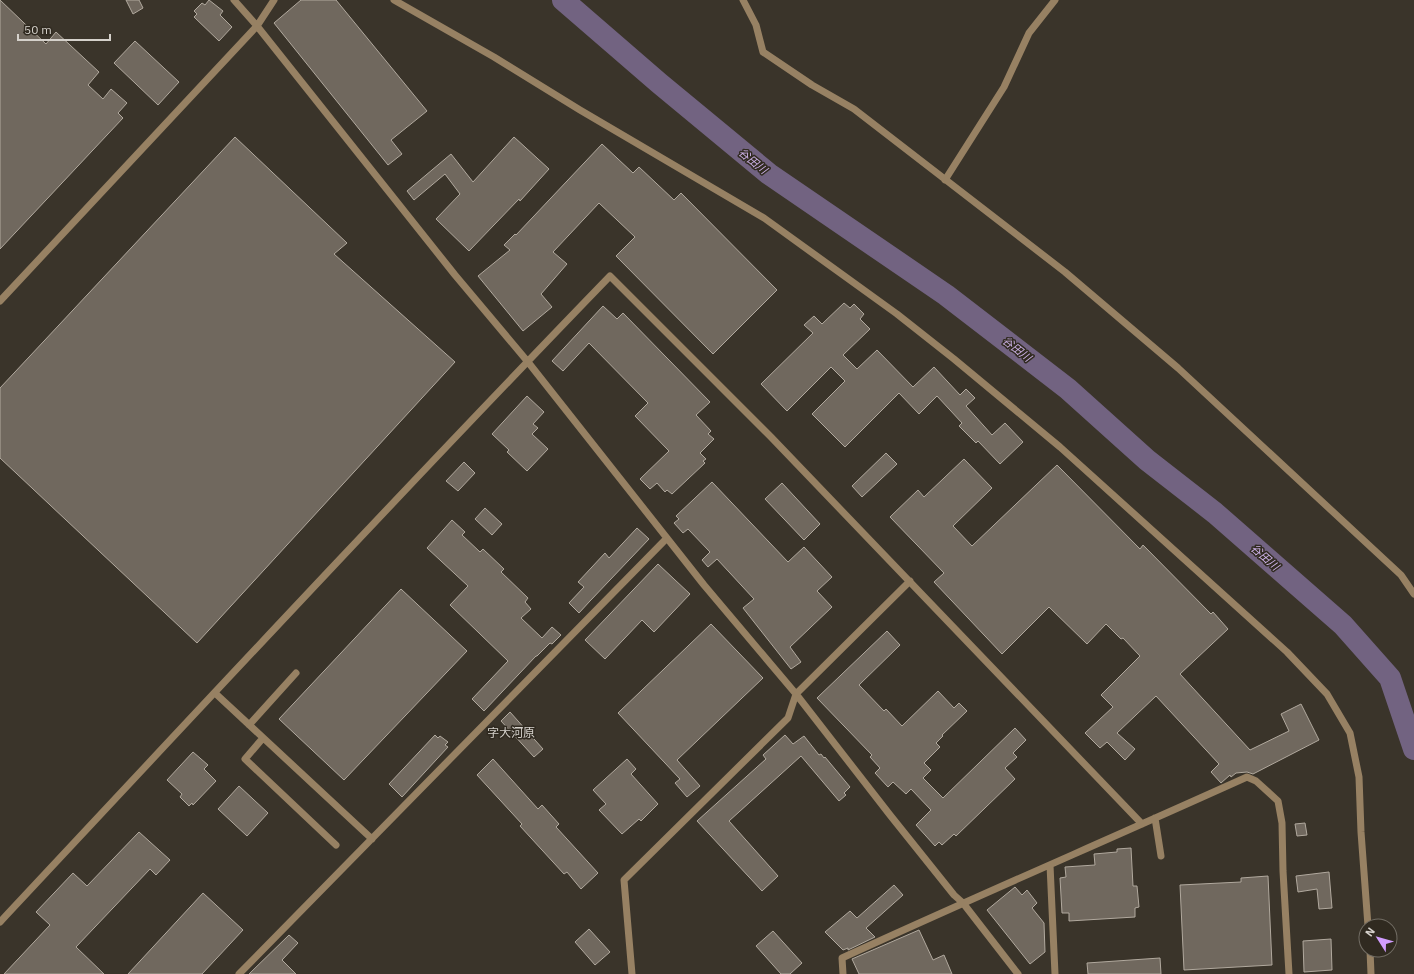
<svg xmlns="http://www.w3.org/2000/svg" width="1414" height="974" font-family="'IBM Plex Sans','Noto Sans JP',sans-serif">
<rect width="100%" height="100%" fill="#3a342a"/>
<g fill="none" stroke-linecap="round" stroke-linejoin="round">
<!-- river -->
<path stroke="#726381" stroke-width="22" d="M 563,0 L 659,83 L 769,174 L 946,295 L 1068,389 L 1147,460 L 1215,513 L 1343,625 L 1390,678 L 1414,749"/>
</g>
<!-- building -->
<path fill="#70685e" stroke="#b1a99e" d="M 0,0 L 46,44 L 56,32 L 99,72 L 88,85 L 103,99 L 111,89 L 127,103 L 118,113 L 123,118 L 0,249 Z
M 126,0 L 139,0 L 143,8 L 133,14 Z
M 209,0 L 223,11 L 220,15 L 232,27 L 219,41 L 194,17 L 197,14 L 194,11 L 202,3 L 205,5 Z
M 301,0 L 336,0 L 427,111 L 391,140 L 402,154 L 388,165 L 274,23 Z
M 135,41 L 179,82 L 158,105 L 114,63 Z
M 235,137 L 347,243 L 334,254 L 455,362 L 197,643 L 0,458 L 0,388 Z
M 514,137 L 549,169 L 520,201 L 519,199 L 469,251 L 436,219 L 460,194 L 445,174 L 414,200 L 407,191 L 451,154 L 473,182 Z
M 602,144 L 633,173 L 639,167 L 674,200 L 681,193 L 777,290 L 713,354 L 616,256 L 635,237 L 599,203 L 553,252 L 567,264 L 541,294 L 552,307 L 523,331 L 478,276 L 510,250 L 504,245 L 515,234 L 516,235 Z
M 844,303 L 850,308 L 854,304 L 864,314 L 860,319 L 870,329 L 843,355 L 857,369 L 877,350 L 913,387 L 934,367 L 960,395 L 966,389 L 975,398 L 966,406 L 992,435 L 1005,423 L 1023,442 L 1000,464 L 978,441 L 976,443 L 959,426 L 962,423 L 937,396 L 919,414 L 899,393 L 845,447 L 812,414 L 845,381 L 831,367 L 787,411 L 761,384 L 813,333 L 804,325 L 814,316 L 822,324 Z
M 603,306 L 617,319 L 623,313 L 710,402 L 696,415 L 711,431 L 708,434 L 714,439 L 700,453 L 706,459 L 703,461 L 705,463 L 672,494 L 667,490 L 665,492 L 657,483 L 650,489 L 640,479 L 669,451 L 635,416 L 648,403 L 589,343 L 563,371 L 552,361 Z
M 527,396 L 544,412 L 533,424 L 538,428 L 532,434 L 548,449 L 527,471 L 507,452 L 509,450 L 492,434 Z
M 886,453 L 897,464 L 862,497 L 852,486 Z
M 964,459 L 992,488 L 953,526 L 972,546 L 1057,465 L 1140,549 L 1143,545 L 1211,614 L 1213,612 L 1228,629 L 1180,674 L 1250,750 L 1289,731 L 1281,714 L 1301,704 L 1319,740 L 1253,774 L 1247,772 L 1236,773 L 1231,777 L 1230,775 L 1221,783 L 1211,772 L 1219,764 L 1156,696 L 1117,733 L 1135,749 L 1125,760 L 1107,742 L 1100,748 L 1085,733 L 1113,707 L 1101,695 L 1140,656 L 1123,638 L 1121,639 L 1106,624 L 1087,644 L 1049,607 L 1002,654 L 934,582 L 944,573 L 890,517 L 918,490 L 924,497 Z
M 464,462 L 475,473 L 458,491 L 446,481 Z
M 712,482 L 788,562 L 804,547 L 832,577 L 817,591 L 832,607 L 790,647 L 801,662 L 791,669 L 743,608 L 754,599 L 717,559 L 708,567 L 702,560 L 710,552 L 688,529 L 683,533 L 674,523 L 679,519 L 676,516 Z
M 782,483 L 820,524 L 804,540 L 765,499 Z
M 485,508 L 502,524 L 492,535 L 475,519 Z
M 452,520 L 465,532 L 462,535 L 480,552 L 483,549 L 504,569 L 501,572 L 528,598 L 525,602 L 531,609 L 521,618 L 542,638 L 552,627 L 561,635 L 552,644 L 550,643 L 537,656 L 536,656 L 484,711 L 472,699 L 508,661 L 450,605 L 468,586 L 427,548 Z
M 637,528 L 649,539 L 590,601 L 579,613 L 569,603 L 584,587 L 578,582 L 605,553 L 609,558 Z
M 658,564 L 690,594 L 654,632 L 642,620 L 605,659 L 585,640 Z
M 401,589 L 467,651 L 344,780 L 279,719 Z
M 711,624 L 763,678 L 677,760 L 700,786 L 687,797 L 675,783 L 680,779 L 618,713 Z
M 887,631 L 900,645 L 859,685 L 884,711 L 886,709 L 902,726 L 938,691 L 954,708 L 959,703 L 967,711 L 942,735 L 943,736 L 936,743 L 940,747 L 924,763 L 931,770 L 923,778 L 943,798 L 1015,728 L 1026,740 L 1013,753 L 1017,757 L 1005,768 L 1015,779 L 956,836 L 954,834 L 942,845 L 939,842 L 935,846 L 916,825 L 931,810 L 911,789 L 906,794 L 893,782 L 888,787 L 875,773 L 880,768 L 870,757 L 872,755 L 817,698 Z
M 510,712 L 543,749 L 534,757 L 501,721 Z
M 435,735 L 438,738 L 440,736 L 448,742 L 445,745 L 448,747 L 402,797 L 389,784 Z
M 785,735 L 793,744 L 804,736 L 819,755 L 821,754 L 824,758 L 825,757 L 850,787 L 844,793 L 846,795 L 839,801 L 801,756 L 729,821 L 778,876 L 762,891 L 697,821 L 766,759 L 763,755 Z
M 193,752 L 208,765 L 204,769 L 216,781 L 193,805 L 192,803 L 189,806 L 180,797 L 182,794 L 167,780 Z
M 493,759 L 538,809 L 542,805 L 559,824 L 556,827 L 598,873 L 581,889 L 567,872 L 564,874 L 520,826 L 522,824 L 477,775 Z
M 627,759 L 636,769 L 631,774 L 658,804 L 641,821 L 639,819 L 622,834 L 599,810 L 606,804 L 593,790 Z
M 239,786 L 268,813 L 247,836 L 218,809 Z
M 1305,823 L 1307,835 L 1297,836 L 1295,824 Z
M 139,832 L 170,860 L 156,875 L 150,869 L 76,947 L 104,974 L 4,974 L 50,925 L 36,912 L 73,873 L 87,886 Z
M 1131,848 L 1133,886 L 1137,886 L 1139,907 L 1135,908 L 1135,917 L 1069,921 L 1069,913 L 1062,913 L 1060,878 L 1066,877 L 1065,867 L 1095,865 L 1094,854 L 1117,852 L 1117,849 Z
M 1329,872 L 1332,908 L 1319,909 L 1317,889 L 1298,892 L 1296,876 Z
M 1268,876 L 1272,965 L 1184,970 L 1180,885 L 1241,882 L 1241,878 Z
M 894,885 L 903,895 L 866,928 L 875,937 L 848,950 L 848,948 L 843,950 L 825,932 L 850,911 L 857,918 Z
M 1015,887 L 1022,895 L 1027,890 L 1037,903 L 1032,908 L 1044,923 L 1045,952 L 1030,964 L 987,910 Z
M 203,893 L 243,930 L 202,974 L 128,974 Z
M 589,929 L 610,952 L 595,965 L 575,942 Z
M 919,930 L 933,960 L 944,955 L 952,974 L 859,974 L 852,959 Z
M 773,931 L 802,963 L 790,974 L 781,974 L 756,946 Z
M 289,935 L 298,943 L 282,960 L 296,974 L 249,974 Z
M 1331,939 L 1332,970 L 1304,972 L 1303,941 Z
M 1160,958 L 1161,974 L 1088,974 L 1087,963 Z"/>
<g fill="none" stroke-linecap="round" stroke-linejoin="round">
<!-- minor -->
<path stroke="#978163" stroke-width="7" d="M 234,0 L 257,26 L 455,275 L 528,362 L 704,585 L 796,694 L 890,815 L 954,895 L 963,903 L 1018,974
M 394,0 L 494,57 L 580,110 L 764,218 L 897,314 L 954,359 L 1060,447 L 1287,652 L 1327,694 L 1350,733 L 1359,777 L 1361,832 L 1368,926
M 743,0 L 756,25 L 763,52 L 812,85 L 854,109 L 1065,272 L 1178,368 L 1401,575 L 1414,594
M 945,180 L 1004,87 L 1029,33 L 1055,0
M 0,301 L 257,26 L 274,0
M 215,693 L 372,839
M 249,725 L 296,673
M 263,738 L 245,759 L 336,845
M 1155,818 L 1161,856
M 1050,865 L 1055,974
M 0,922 C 202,706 404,489 610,276 L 771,437 L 1142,824
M 1370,950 L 1371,974
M 239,974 L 666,539
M 632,974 L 624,880 L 788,718 L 796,694 L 910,581
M 843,974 L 842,958 C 977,896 1112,838 1247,777 L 1256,781 L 1278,801 L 1282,823 L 1283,871 L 1289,974"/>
</g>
<g text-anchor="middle" stroke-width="3" stroke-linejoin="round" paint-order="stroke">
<!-- water labels -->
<g font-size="11" font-style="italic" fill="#cdb2e8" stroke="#302a20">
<text transform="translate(753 161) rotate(39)" y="4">谷田川</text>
<text transform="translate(1017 349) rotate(38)" y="4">谷田川</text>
<text transform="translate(1265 557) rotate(41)" y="4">谷田川</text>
</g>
<!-- quarter labels -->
<g font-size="12" fill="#d5d1cb" stroke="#302a20">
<text x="511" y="737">字大河原</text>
</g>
</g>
<!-- north arrow -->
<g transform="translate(1378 938) rotate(307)"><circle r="19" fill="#302a20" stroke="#726d64"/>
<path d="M0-3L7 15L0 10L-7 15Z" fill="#d19dfe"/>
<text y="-6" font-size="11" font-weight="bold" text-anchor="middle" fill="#d5d1cb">N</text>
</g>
<!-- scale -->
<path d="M18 34v6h92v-6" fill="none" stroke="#d5d1cb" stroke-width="2"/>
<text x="24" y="34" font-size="12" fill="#d5d1cb" stroke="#302a20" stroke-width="3" paint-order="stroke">50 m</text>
</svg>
